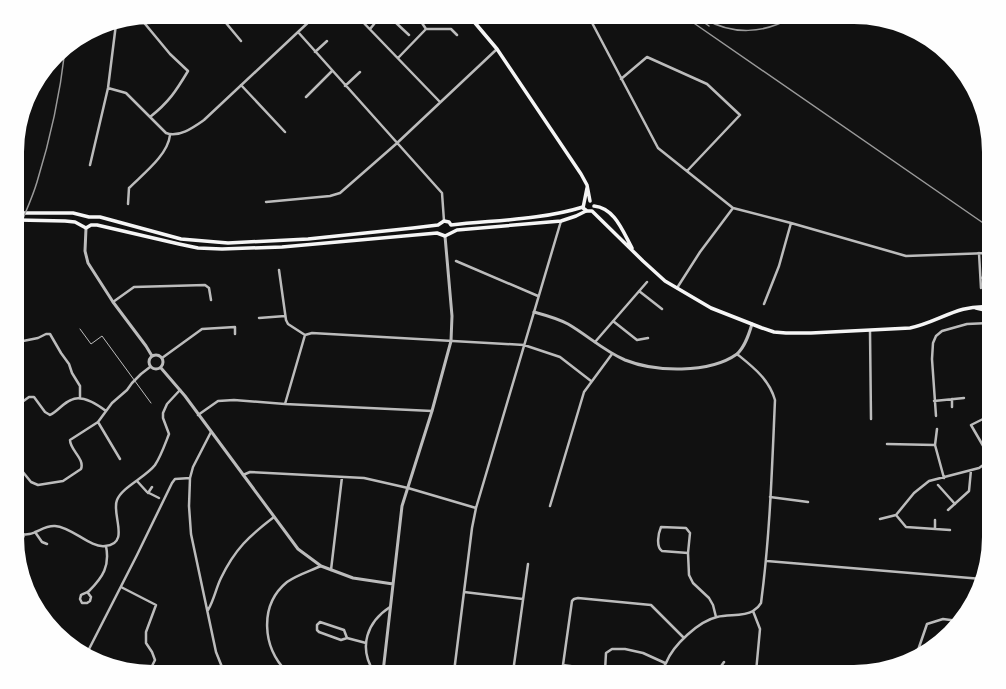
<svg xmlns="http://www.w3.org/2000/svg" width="1006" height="689" font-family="Lato,sans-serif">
<rect width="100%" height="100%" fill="#111"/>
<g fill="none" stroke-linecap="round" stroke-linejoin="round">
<!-- service -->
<path stroke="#bcbcbc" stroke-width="1" d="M 80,329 L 91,344 L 102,336 L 151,403"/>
<!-- minor -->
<path stroke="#bcbcbc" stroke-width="2.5" d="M 221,17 L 241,41
M 358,17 L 440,102
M 418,17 L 426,29
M 589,17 L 658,148 L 733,208 L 791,223 L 906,256 L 989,253
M 141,19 L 170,54 L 188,71 C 176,91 169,102 150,117
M 379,19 L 394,21 L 409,35
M 370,29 L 379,18
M 298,32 L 442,193 L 444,221
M 315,52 L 327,41
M 398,58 L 426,29 L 451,29 L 457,35
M 621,79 L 647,57 L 707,84 L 740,115 L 687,171
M 241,85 L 285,132
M 345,86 L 360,72
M 108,88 L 126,93 L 166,133 C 179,138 194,127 204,120 L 314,17
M 306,97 L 332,71
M 90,165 L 108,88 L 116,24
M 266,202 L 330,196 L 340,193 L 396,144 L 497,49
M 128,204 L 129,188 C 143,174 168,155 170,135
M 979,253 L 981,288
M 456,261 L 538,296
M 279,270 L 286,320 L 288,324 L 305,335
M 981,278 L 989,277
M 677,288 L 700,252 L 733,208
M 639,291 L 662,309
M 113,302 L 134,287 L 205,285 L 209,288 L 211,300
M 764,304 L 779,266 L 791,223
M 259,318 L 285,316
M 613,321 L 637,340 L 648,338
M 987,322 L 986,353 L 989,364
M 870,331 L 871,419
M 305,335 L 312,333 L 524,345 L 560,357 L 591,381
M 18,342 L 38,338 L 46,334 L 50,334 L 61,353 L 69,364 L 72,373 L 80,386 L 80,398
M 595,342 L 647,282
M 737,354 C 753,367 769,379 775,400 C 772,468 770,536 761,603 L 758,607 L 753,611 L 760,629 L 756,672
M 162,358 L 202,329 L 235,327 L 235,334
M 952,399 L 952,407
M 934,401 L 964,398
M 285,404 L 305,335
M 18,405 L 29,397 L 34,397 L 45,412 L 50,415 C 58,411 63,403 71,400 C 82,394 98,405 106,411
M 198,415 L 218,401 L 234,400 L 285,404 L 432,411
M 936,416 L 932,359 L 933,343 L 936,336 L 942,331 L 967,324 L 989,323
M 989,418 L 983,419 L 971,425 L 989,456
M 98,422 L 120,459
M 211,432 L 193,467 L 190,478 L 189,506 L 191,534 L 216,652 L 224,672
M 887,444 L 935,445 L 944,478
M 935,445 L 937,429
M 18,466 L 31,482 L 38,485 L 63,481 L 81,469 C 85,459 70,450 70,440 L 98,422 L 112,403 L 127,390 L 132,383 L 141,374 L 150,367
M 243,475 L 250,472 L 364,478 L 408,488 L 476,508
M 137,481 L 147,492 L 159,498
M 938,485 L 955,504
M 148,493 L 152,487
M 770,497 L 808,502
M 550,506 L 584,392 L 612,354
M 948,510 L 969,491 L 971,470
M 896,515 L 906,527 L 950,530
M 880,519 L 896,515 L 914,493 L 929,481 L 979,468 L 989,461
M 935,529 L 935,520
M 35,532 L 42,542 L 47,544
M 18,533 C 33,539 41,525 55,526 C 72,527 90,548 105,546 C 131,544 111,514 117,500 C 122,487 146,477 155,465 C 161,456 165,444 169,434 L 163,418 L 163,413 L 167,404 L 180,390
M 18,550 L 24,535
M 688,553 L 662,551 C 656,547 658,534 661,527 L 686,528 L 690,533 L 688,553 L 689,575 L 693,583 L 709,598 L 713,605 L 716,617
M 767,561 L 982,579
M 331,570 L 342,477
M 121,587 L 156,605 L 146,632 L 146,643 L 152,652 L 155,660 L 149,672
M 464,592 L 523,599
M 88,593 L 91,597 L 90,601 L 87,603 L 82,603 L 80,599 L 81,595 C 84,593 87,593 89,591 C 103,577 110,566 106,546
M 208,610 C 214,600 216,588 221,578 C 235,549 249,536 274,517
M 347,638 L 341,640 L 319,632 L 317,630 L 317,625 L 320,622 L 344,630 L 347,638 L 366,643
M 87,653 L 137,555 L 172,483 L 175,479 L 190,478
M 916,656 L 927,624 L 943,619 L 958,621
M 563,665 L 605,671 L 606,653 L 612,649 L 625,649 L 643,653 L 665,663
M 287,672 C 262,647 259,605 287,582 C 297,575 310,571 321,566
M 374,672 C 358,647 367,622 390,607
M 454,672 L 472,528 L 476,508 L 561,221
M 513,672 L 528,564
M 562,672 L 572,601 L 574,599 L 578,598 L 651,605 L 684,638
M 664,672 C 664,669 664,665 666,663 C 673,645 699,621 717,617 C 729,614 743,617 753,611
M 717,672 L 724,662"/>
<!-- tertiary -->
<path stroke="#bcbcbc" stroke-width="3" d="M 86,228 L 85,251 L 88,263 L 113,302 L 146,346 L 152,356
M 534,312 C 545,315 557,318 568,324 C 587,335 604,351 625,360 C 655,372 709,374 737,354 C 745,347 749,334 752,324
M149 362a7 7 0 1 1 14 0a7 7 0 1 1-14 0Z
M 161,368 L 185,396 L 298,549 L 321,566 L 353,578 L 393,584
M 383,672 L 402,506 L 432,411 L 451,341 L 452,316 L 445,236"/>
<!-- secondary -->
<path stroke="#f5f5f5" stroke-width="3.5" d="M 18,213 L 73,213 L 89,217 L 100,217 L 181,239 L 228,243 L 308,239 L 413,228 L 438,225 L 444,221 L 449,222 L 451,225 C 495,220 541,220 583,207
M 18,220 L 65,221 L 75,222 L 86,228 L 91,225 L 97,225 L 179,244 L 198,248 L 222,249 L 282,247 L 437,233 L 445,236 L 457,230 L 561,221 L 576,216 L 586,211"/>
<!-- primary -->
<path stroke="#f5f5f5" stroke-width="3.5" d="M 470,17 L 497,49 L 581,174 L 587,185 L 590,201
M 587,188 L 583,208 L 587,211 L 592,211
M 594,206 C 615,208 623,232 632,248
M 592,211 L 643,261 L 665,281 L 711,308 L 762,328 L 774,332 L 786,333 L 811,333 L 910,328 C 939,322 958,304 989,307
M 976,308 L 989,311"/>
<!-- rail -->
<path stroke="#9a9a9a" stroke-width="1.5" d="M 685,17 L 989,227
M 696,17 L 709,26
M 705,19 C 732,35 764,34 792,17
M 18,231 C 24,215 32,199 37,182 C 50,140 60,94 65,50"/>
</g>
<!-- crop -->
<path d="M0 0H1006V689H0ZM152 24H854A128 128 0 0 1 982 152V537A128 128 0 0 1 854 665H152A128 128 0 0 1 24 537V152A128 128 0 0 1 152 24Z" fill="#fefefe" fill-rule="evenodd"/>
</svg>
